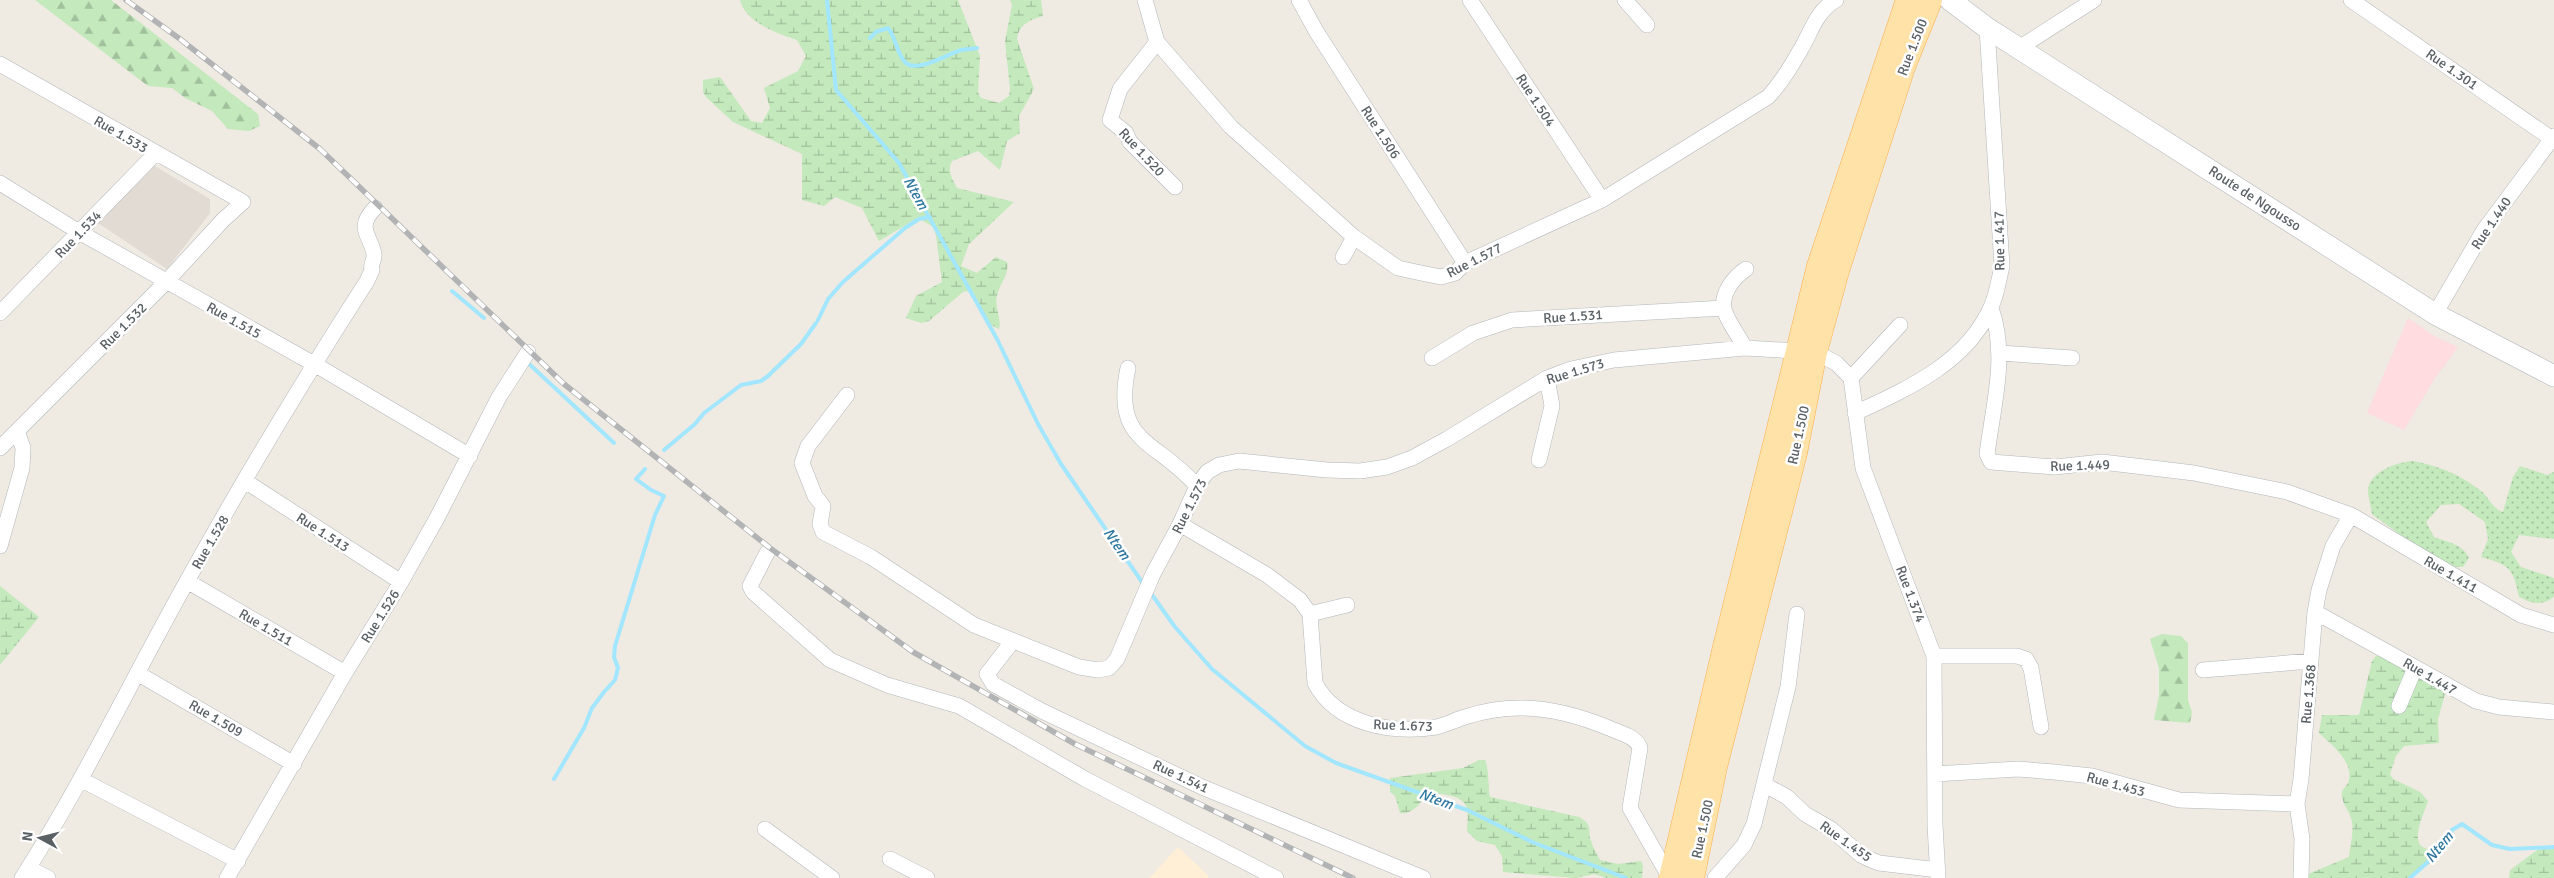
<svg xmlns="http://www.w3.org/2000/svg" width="2554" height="878" font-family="Signika,sans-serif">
<defs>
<pattern id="grass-dots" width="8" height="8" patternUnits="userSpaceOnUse" patternTransform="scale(1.25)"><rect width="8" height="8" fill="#c3e9bc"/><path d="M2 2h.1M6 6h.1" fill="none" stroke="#a1c09c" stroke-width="1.8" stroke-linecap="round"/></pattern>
<pattern id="forest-firs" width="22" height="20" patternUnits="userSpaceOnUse" patternTransform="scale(1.25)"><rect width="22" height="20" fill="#c3e9bc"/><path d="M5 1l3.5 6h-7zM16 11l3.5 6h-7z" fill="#a1c09c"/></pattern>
<pattern id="wetland-marsh" width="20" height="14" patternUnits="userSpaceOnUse" patternTransform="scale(1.25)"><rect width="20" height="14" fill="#c3e9bc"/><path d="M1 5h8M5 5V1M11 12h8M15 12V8" fill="none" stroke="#a1c09c"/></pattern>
</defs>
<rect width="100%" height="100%" fill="#efeae2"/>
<!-- commercial -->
<path fill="#ffefd7" d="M 1178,847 L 1209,876 L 1208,878 L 1149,878 Z"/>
<!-- education -->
<path fill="#e1dbd3" d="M 153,165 L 210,199 L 210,213 L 167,269 L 98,223 Z"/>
<!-- medical -->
<path fill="#fedcdf" d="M 2408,318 L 2434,336 L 2458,347 L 2435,378 L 2404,430 L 2367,413 Z"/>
<!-- grass -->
<path fill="url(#grass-dots)" d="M 2413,461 C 2439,466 2459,474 2481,491 C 2489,497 2492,509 2503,512 L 2513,477 L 2520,466 L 2547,475 L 2554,472 L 2554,539 L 2519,535 L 2511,552 L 2521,567 L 2554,578 L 2554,597 C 2541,606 2533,604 2519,597 C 2513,568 2510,565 2481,557 L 2488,539 L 2485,522 L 2459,504 L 2441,505 L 2426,522 L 2434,537 C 2447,542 2463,544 2469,558 L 2463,567 L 2452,567 L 2410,542 L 2372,514 C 2371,506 2368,497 2368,490 C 2370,471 2398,462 2413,461 Z"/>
<!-- forest -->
<path fill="url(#forest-firs)" d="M 35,0 L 111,0 L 258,114 L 260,126 L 249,131 L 228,129 L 212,111 L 185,98 L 172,88 L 148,86 Z
M 2162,634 L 2181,636 L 2188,643 L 2188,700 L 2192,712 L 2190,723 L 2154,720 L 2159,696 L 2159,668 L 2150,639 Z"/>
<!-- wetland -->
<path fill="url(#wetland-marsh)" d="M 740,0 L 958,0 L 980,56 L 978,92 L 981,98 L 999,103 L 1009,96 L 1010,89 L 1005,41 L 1012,5 L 1010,0 L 1041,0 L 1043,16 C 1030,20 1019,24 1017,39 L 1034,89 L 1019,116 L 1020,133 L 1007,141 L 1000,170 L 978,151 L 952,161 C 947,172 952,178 957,188 L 1014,202 L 969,244 L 961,266 L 977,273 L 996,257 L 1007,262 C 1010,274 999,284 997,296 C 994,307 1002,318 999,329 L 989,324 L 969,291 L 963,292 L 929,321 L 921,323 L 906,318 L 916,296 L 942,282 L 935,228 L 920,219 L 914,220 L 879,241 L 862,208 L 835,197 L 824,206 L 802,200 L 802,154 L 733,122 L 706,97 L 703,92 L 703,80 L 720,77 L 751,121 L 762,123 L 770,108 L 764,88 L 798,71 L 806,56 L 797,40 C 778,34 745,22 740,0 Z
M 0,586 L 39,617 L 0,665 Z
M 2383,655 L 2436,686 L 2445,694 L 2438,719 L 2439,743 L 2404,746 L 2396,756 L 2390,774 L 2393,779 L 2420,792 L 2428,801 C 2425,811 2412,836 2421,846 C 2424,848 2429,850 2432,852 L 2434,860 L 2411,878 L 2307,878 L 2308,874 L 2349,857 C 2350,845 2355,829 2351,818 C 2349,811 2343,804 2342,797 C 2340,789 2348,786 2349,780 C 2353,761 2331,744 2319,733 L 2322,715 L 2359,715 L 2372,661 L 2376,656 Z
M 1479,760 L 1485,760 C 1489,768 1488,786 1490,797 L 1579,817 C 1594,826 1587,829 1591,841 C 1593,848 1597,854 1600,860 L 1618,864 L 1641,861 L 1643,866 L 1642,878 L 1607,878 L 1594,874 L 1576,878 L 1503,872 L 1502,856 L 1495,845 L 1477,841 L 1467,831 C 1467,824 1469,813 1466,806 C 1461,794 1439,794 1428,793 C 1421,802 1413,815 1400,813 L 1395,796 L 1390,792 L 1390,778 L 1463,768 Z
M 2540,848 L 2554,849 L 2554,878 L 2509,878 L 2510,870 Z"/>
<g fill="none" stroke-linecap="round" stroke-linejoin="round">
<!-- stream -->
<path stroke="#a2e6ff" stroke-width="4" d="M 827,0 L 836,90 L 899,163 L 997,339 L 1038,424 L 1061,464 L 1144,585
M 870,38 L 876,32 L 888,28 C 897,39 896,54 906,63 C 917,73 948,54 961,50 C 966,49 972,49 977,48
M 452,291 L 484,318
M 818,320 L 828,299 L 843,282 L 905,228 L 919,219 L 930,217
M 527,362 L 614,443
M 664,450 L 695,424 L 704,413 L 741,385 L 761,381 L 768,376 L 801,344 L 816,323
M 1150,592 L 1175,627 L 1212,669 L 1305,746 L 1336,763 L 1467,810 L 1532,842 L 1626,878
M 554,779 L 584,728 L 592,708 L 604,692 L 615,680 L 618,668 L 614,657 L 615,646 L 655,515 L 664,496 L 651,490 L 636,479 L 645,469
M 2410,878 L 2440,851 L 2452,830 L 2462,824 L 2492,845 L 2510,849 L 2554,847"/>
<!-- street casing -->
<g stroke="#b3b7bb" stroke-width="16">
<path id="street" d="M 1145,0 L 1157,42 L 1231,127 L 1354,237 L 1398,268 L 1421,273 L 1441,277 L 1455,273 L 1465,263 L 1602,200 L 1768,97 C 1781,83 1791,67 1801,49 C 1811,32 1817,10 1836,0
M 1299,0 L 1316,31 L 1465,263
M 1470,0 L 1602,200
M 1625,0 L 1647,25
M 2351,0 L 2552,139
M 1157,42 L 1120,89 L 1110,120 L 1126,133 L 1130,142 L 1175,187
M 2019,48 L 2094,0
M 0,64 L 243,202 L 223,220 L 166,282 L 0,448
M 0,183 L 79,232 L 314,364 L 470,456
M 1343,257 L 1354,237
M 1991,308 C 2008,355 1993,406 1987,454 L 1991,462 L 2055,467 L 2102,462 L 2194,473 L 2287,492 L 2351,515 L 2521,615 L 2554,625
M 0,313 L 155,154
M 2435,314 L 2484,230 L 2554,136
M 1745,348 C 1739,336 1727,321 1724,309 C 1721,293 1734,277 1746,269
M 2000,353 L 2072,358
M 1432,358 L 1473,333 L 1512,320 L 1724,308
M 1128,368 C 1112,444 1156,439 1197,486
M 1851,378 L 1900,325
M 847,395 L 808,446 L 802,463 L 815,496 L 823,506 L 820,524 L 823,532 L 871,557 L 974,625 L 1079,667 L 1098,670 L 1109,668 L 1117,659 L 1153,574 L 1180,524 L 1197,486 L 1207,472 L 1219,465 L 1239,461 L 1327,470 L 1360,471 L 1387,467 L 1412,458 L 1447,439 L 1547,378 L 1571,369 L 1614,360 L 1745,348 L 1815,352 L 1836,363 L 1851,378 L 1863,468 L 1934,656 L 1935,825 L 1938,878
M 1855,413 C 1907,389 1967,363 1991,307 C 1997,294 1999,279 2002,266 L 1987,28
M 1539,460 L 1552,406 L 1547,378
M 245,481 L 401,582
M 1180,524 L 1267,575 L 1300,600 L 1310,614 L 1315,683 C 1337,725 1393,734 1436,727 C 1446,725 1455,720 1465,717 C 1483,711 1502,708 1521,708 C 1551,708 1582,717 1609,728 C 1620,733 1636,736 1640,748 L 1630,808 L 1670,878
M 0,546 L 22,468 L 23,448 L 17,431
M 767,553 L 750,586 L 753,592 L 830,660 L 887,685 L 959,706 L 1085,779 L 1276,878
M 187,581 L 345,673
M 2315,612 L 2476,701 L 2499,707 L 2554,712
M 1310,614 L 1347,605
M 1013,641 L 987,674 L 993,684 L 1042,711 L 1202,787 L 1423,878
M 1934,656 L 2017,656 L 2026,659 L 2031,668 L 2041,727
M 2203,670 L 2311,661
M 137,673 L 294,764
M 2399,706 L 2415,668
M 1935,774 L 2018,769 L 2054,772 L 2092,776 L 2179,800 L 2297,804
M 82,780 L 238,861
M 1765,785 L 1787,797 L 1805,814 L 1831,829 L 1861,855 L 1869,859 L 1879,863 L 1938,870
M 765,829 L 832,878
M 890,859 L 927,878
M 29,868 L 48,878
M 22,878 C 83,783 131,681 186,583 C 243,480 304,379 367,281 L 372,270 C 370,263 375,261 374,254 C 371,236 355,228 375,208
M 227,878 L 345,673 L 401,582 L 437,518 L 499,397 L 528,352
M 1715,878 L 1744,845 L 1754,824 L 1788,687 L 1797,614
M 2301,878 L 2302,839 L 2297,804 L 2301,779 L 2315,612 L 2319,590 L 2333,546 L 2351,515"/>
</g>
<!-- secondary casing -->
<g stroke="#b4b9be" stroke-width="22">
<path id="secondary" d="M 1950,0 L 1987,28 L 2435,314 L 2554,376"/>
</g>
<!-- primary casing -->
<g stroke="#feaf4c" stroke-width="25">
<path id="primary" d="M 1671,878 L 1724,651 L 1819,266 L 1908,0
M 1692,878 L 1715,767 L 1795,453 L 1815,352 L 1837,271 L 1903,67 L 1930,0"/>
</g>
<!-- street -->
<use href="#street" stroke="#fff" stroke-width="15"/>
<!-- secondary -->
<use href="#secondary" stroke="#fff" stroke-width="21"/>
<!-- primary -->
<use href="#primary" stroke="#ffe2a7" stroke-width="24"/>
<!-- rail casing -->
<g stroke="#b2b3b4" stroke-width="5.5">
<path id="rail" d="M 126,0 L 180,39 L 320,149 L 564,384 L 770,548 L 913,652 L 1075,744 L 1353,878"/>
</g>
<!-- rail -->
<use href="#rail" stroke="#fff" stroke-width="4" stroke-dasharray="11" stroke-linecap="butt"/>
</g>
<g text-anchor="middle" stroke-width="5" stroke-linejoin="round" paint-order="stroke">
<!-- street labels -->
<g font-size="14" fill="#5a6165" stroke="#fff">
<text transform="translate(1912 47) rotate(-69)" y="5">Rue 1.500</text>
<text transform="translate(2452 69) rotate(35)" y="5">Rue 1.301</text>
<text transform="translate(1536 100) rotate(57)" y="5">Rue 1.504</text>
<text transform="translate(1381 132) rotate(57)" y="5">Rue 1.506</text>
<text transform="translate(121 134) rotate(30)" y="5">Rue 1.533</text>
<text transform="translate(1142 152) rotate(47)" y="5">Rue 1.520</text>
<text transform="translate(2255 198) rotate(33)" y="5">Route de Ngousso</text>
<text transform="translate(2491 223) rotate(-56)" y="5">Rue 1.440</text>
<text transform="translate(78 234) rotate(-46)" y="5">Rue 1.534</text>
<text transform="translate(1999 241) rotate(-91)" y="5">Rue 1.417</text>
<text transform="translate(1474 260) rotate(-27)" y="5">Rue 1.577</text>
<text transform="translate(1573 316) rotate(-4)" y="5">Rue 1.531</text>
<text transform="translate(234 320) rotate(29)" y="5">Rue 1.515</text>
<text transform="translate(123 326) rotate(-45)" y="5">Rue 1.532</text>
<text transform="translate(1575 371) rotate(-17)" y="5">Rue 1.573</text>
<text transform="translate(1798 435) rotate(-78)" y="5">Rue 1.500</text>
<text transform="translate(2080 465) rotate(-2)" y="5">Rue 1.449</text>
<text transform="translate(1189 506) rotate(-63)" y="5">Rue 1.573</text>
<text transform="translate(323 532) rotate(33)" y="5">Rue 1.513</text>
<text transform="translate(210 542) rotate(-60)" y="5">Rue 1.528</text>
<text transform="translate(2451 574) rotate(30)" y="5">Rue 1.411</text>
<text transform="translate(1911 594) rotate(69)" y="5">Rue 1.374</text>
<text transform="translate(380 616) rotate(-58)" y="5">Rue 1.526</text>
<text transform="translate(266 627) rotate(30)" y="5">Rue 1.511</text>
<text transform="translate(2430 676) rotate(30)" y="5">Rue 1.447</text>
<text transform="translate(2308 694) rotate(-85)" y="5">Rue 1.368</text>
<text transform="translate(216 718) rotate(30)" y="5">Rue 1.509</text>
<text transform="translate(1403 725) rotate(2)" y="5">Rue 1.673</text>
<text transform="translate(1181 776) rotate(25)" y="5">Rue 1.541</text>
<text transform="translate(2116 784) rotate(15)" y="5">Rue 1.453</text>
<text transform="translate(1702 829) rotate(-78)" y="5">Rue 1.500</text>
<text transform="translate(1846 841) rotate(35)" y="5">Rue 1.455</text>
</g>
<!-- water labels -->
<g font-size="15" font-style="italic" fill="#2f789f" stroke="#fff">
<text transform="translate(916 193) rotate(61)" y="5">Ntem</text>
<text transform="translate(1117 544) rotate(55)" y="5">Ntem</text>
<text transform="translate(1436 799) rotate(20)" y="5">Ntem</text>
<text transform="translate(2439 847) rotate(-50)" y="5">Ntem</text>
</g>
</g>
<!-- north arrow -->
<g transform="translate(40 838) rotate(277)" stroke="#ffffff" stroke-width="4" paint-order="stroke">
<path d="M0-4L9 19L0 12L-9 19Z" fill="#5a6165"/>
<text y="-8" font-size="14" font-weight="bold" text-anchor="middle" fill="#5a6165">N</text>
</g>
</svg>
